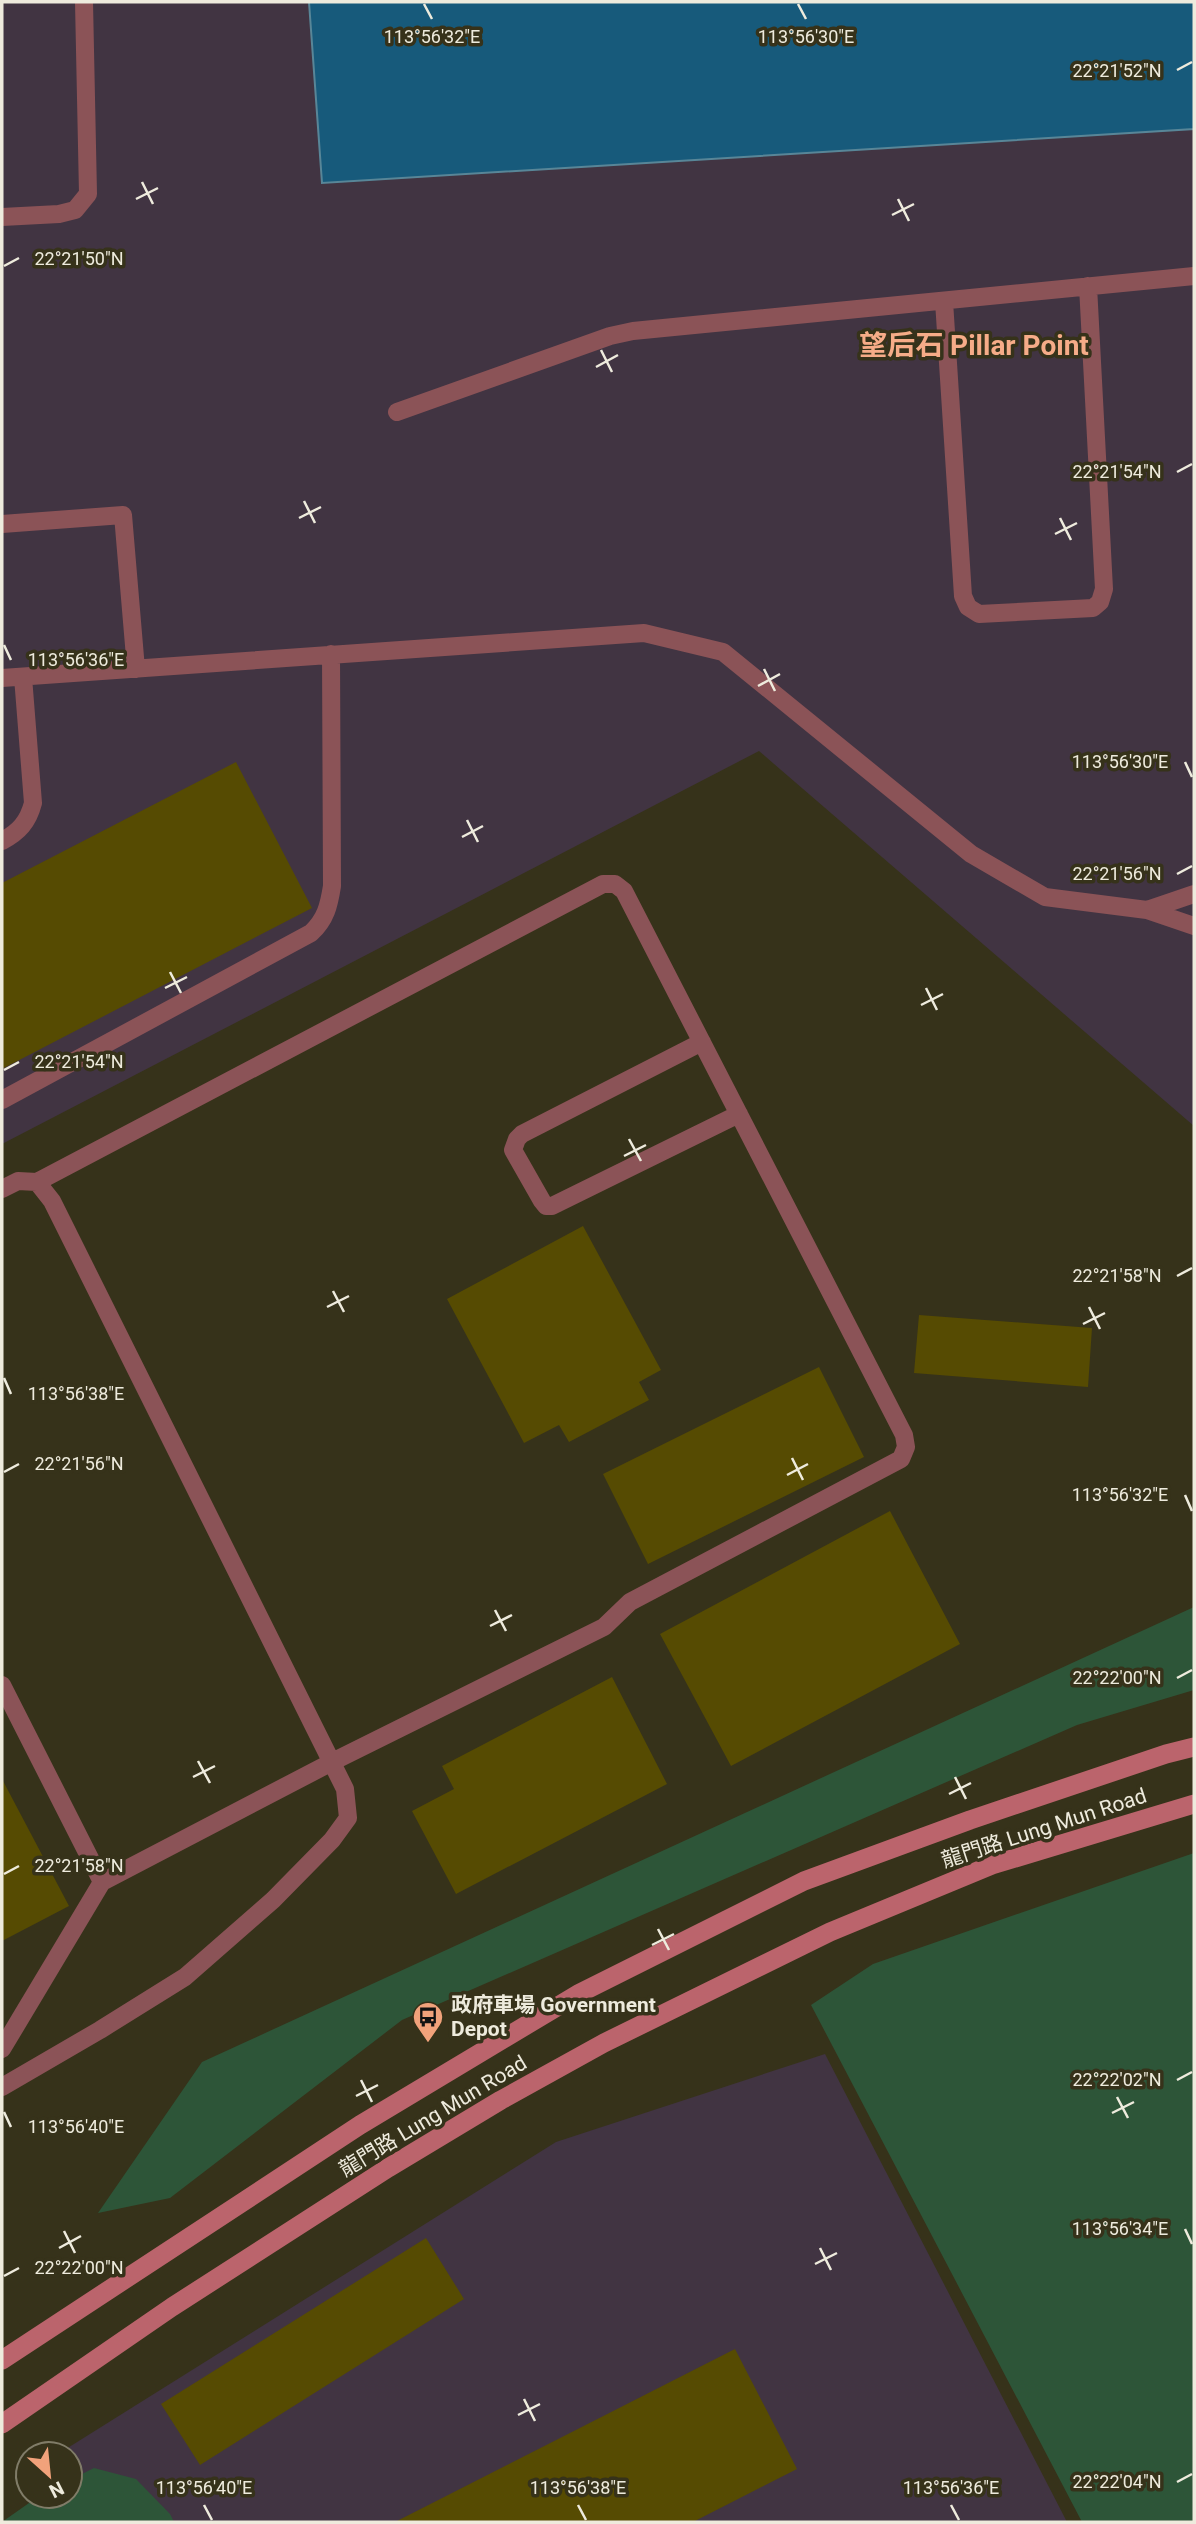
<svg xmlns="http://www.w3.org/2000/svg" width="1196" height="2524" font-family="Roboto,'Noto Sans TC',sans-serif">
<rect width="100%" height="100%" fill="#36321a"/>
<!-- industrial -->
<path fill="#413442" d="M 2,2 L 1194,2 L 1194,1126 L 759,751 L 2,1144 Z
M 825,2054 L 1067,2522 L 92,2522 L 70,2483 L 70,2454 L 58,2454 L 556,2142 Z"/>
<!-- green -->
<path fill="#2d5538" d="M 1194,1607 L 1194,1690 L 1077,1725 L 402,2020 L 170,2198 L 98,2213 L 202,2062 Z
M 1194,1853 L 1194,2522 L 1082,2522 L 811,2005 L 873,1964 Z
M 94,2468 L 136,2479 L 170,2514 L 174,2522 L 2,2522 L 39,2496 L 70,2496 L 70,2480 Z"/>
<!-- water -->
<path fill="#175a7b" stroke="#588698" stroke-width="2" d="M 309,2 L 1194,2 L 1194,129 L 322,183 Z"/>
<!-- building -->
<path fill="#564b02" d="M 236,762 L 312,908 L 2,1069 L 2,883 Z
M 583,1226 L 661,1370 L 639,1382 L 649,1400 L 569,1442 L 559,1425 L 524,1443 L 447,1299 Z
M 919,1315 L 1092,1328 L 1088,1387 L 914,1373 Z
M 819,1367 L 864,1457 L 648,1564 L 603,1474 Z
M 890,1511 L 960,1644 L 731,1766 L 660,1634 Z
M 612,1677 L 667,1784 L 456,1894 L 412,1811 L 454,1789 L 442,1766 Z
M 2,1779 L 69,1906 L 2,1941 Z
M 426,2238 L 464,2299 L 200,2465 L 161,2404 Z
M 735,2349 L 797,2469 L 693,2522 L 395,2522 Z"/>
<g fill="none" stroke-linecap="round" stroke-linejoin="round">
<!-- service -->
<path stroke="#8b5357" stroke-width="18" d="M 2,217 L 59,214 L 75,210 L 88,194 L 84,2
M 944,301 L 963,596 L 968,607 L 979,614 L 1093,608 L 1100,602 L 1104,589 L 1088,286
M 397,412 L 610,336 L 633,331 L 1194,276
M 2,524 L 123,515 L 136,669
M 2,678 L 644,633 L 723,652 L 971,854 L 1045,897 L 1147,910 L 1194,926
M 2,841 C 19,832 28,822 33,803 L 23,677
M 1147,910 L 1194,894
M 702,1042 L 522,1134 L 517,1139 L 513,1150 L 542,1201 L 546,1206 L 552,1206 L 739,1114
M 2,1100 L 311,933 C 326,919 329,905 332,886 L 331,654
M 2,1189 L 18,1181 L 37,1182 L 603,884 L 615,884 L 624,891 L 904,1435 L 906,1447 L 901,1459 L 630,1602 L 604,1627 L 332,1762 L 102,1882
M 2,1685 L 102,1882 L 2,2049
M 2,2087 L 100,2030 L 185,1977 L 273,1900 L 332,1840 L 348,1818 L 345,1789 L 52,1201 L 37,1182"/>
<!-- secondary -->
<path stroke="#bb646c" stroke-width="19" d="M 2,2360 L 360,2125 L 580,1993 L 804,1881 L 970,1820 L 1166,1754 L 1194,1747
M 2,2424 L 172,2307 L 388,2168 L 501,2100 L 604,2043 L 830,1932 L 992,1865 L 1194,1804"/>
</g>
<!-- ticks -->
<path fill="none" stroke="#eeebdd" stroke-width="2.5" d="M 424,4 L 432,19M 798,4 L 806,19M 1177,70 L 1192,62M 142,182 L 153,204M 136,199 L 158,188M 898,199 L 909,221M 892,215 L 914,204M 4,266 L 19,258M 601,350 L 612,372M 596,367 L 618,355M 1177,472 L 1192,464M 304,501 L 315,523M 299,518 L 321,507M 1060,518 L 1071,540M 1055,534 L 1077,523M 4,645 L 11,660M 764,669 L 775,691M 758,686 L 780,674M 1185,762 L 1192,777M 467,820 L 478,842M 462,837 L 483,826M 1177,874 L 1192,866M 170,972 L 181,993M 165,988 L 187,977M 926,988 L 937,1010M 921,1005 L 943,994M 4,1070 L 19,1062M 629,1139 L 641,1161M 624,1156 L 646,1145M 1177,1276 L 1192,1268M 333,1291 L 344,1312M 327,1307 L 349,1296M 1089,1307 L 1100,1329M 1083,1324 L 1105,1313M 4,1378 L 11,1394M 792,1458 L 803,1480M 4,1472 L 19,1464M 787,1475 L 808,1464M 1185,1495 L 1192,1511M 495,1610 L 506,1631M 490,1626 L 512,1615M 1177,1678 L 1192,1670M 198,1761 L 210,1783M 193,1777 L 215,1766M 955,1777 L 966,1799M 949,1794 L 971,1783M 4,1874 L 19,1866M 658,1929 L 669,1950M 652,1945 L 674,1934M 361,2080 L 372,2102M 1177,2080 L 1192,2072M 356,2096 L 378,2085M 1117,2097 L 1128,2118M 4,2112 L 11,2127M 1112,2113 L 1134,2102M 1185,2229 L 1192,2244M 64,2231 L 75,2253M 59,2248 L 81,2236M 820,2248 L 831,2270M 815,2264 L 837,2253M 4,2276 L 19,2268M 524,2399 L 535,2421M 518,2415 L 540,2404M 1177,2482 L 1192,2474M 204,2505 L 212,2520M 578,2505 L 586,2520M 951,2505 L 959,2520"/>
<!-- icons -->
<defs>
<g id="bus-pin" transform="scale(1.575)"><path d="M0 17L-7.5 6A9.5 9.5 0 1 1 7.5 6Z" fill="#f1a27b" stroke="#36321a"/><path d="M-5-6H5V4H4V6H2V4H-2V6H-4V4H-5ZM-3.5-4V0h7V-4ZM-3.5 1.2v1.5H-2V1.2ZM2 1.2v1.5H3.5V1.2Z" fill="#111"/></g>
</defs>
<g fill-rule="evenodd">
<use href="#bus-pin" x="428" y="2017"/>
</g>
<g text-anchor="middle" stroke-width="7" stroke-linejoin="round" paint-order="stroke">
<!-- street labels -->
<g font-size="21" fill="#eeebdd" stroke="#36321a">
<text transform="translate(1044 1828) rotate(-18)" y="7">龍門路 Lung Mun Road</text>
<text transform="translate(433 2116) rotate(-31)" y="7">龍門路 Lung Mun Road</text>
</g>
<!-- poi labels -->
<g font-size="21" font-weight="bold" fill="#eeebdd" stroke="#36321a" text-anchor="start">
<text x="451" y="2012">政府車場 Government<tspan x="451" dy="24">Depot</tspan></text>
</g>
<!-- district labels -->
<g font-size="28" font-weight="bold" fill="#f6ac88" stroke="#36321a">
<text x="974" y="355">望后石 Pillar Point</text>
</g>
</g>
<g font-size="18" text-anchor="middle" fill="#eeebdd" stroke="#36321a" stroke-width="7" stroke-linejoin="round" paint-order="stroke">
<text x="432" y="43">113°56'32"E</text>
<text x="806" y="43">113°56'30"E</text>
<text x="1117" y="77">22°21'52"N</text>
<text x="79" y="265">22°21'50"N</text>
<text x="1117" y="478">22°21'54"N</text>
<text x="76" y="666">113°56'36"E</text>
<text x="1120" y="768">113°56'30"E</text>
<text x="1117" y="880">22°21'56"N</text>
<text x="79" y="1068">22°21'54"N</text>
<text x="1117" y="1282">22°21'58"N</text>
<text x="76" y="1400">113°56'38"E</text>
<text x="79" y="1470">22°21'56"N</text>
<text x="1120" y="1501">113°56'32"E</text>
<text x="1117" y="1684">22°22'00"N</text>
<text x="79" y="1872">22°21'58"N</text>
<text x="1117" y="2086">22°22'02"N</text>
<text x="76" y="2133">113°56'40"E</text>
<text x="1120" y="2235">113°56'34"E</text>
<text x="79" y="2274">22°22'00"N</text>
<text x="1117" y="2488">22°22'04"N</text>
<text x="204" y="2494">113°56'40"E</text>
<text x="578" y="2494">113°56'38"E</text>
<text x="951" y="2494">113°56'36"E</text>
</g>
<!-- border -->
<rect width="1196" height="2524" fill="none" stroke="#eeebdd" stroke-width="7"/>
<!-- north arrow -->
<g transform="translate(49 2475) rotate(153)"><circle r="33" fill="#36321a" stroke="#807c68" stroke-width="2"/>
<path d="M0-5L12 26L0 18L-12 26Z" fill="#f1a27b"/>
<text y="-10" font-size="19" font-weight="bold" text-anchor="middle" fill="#eeebdd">N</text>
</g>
</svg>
